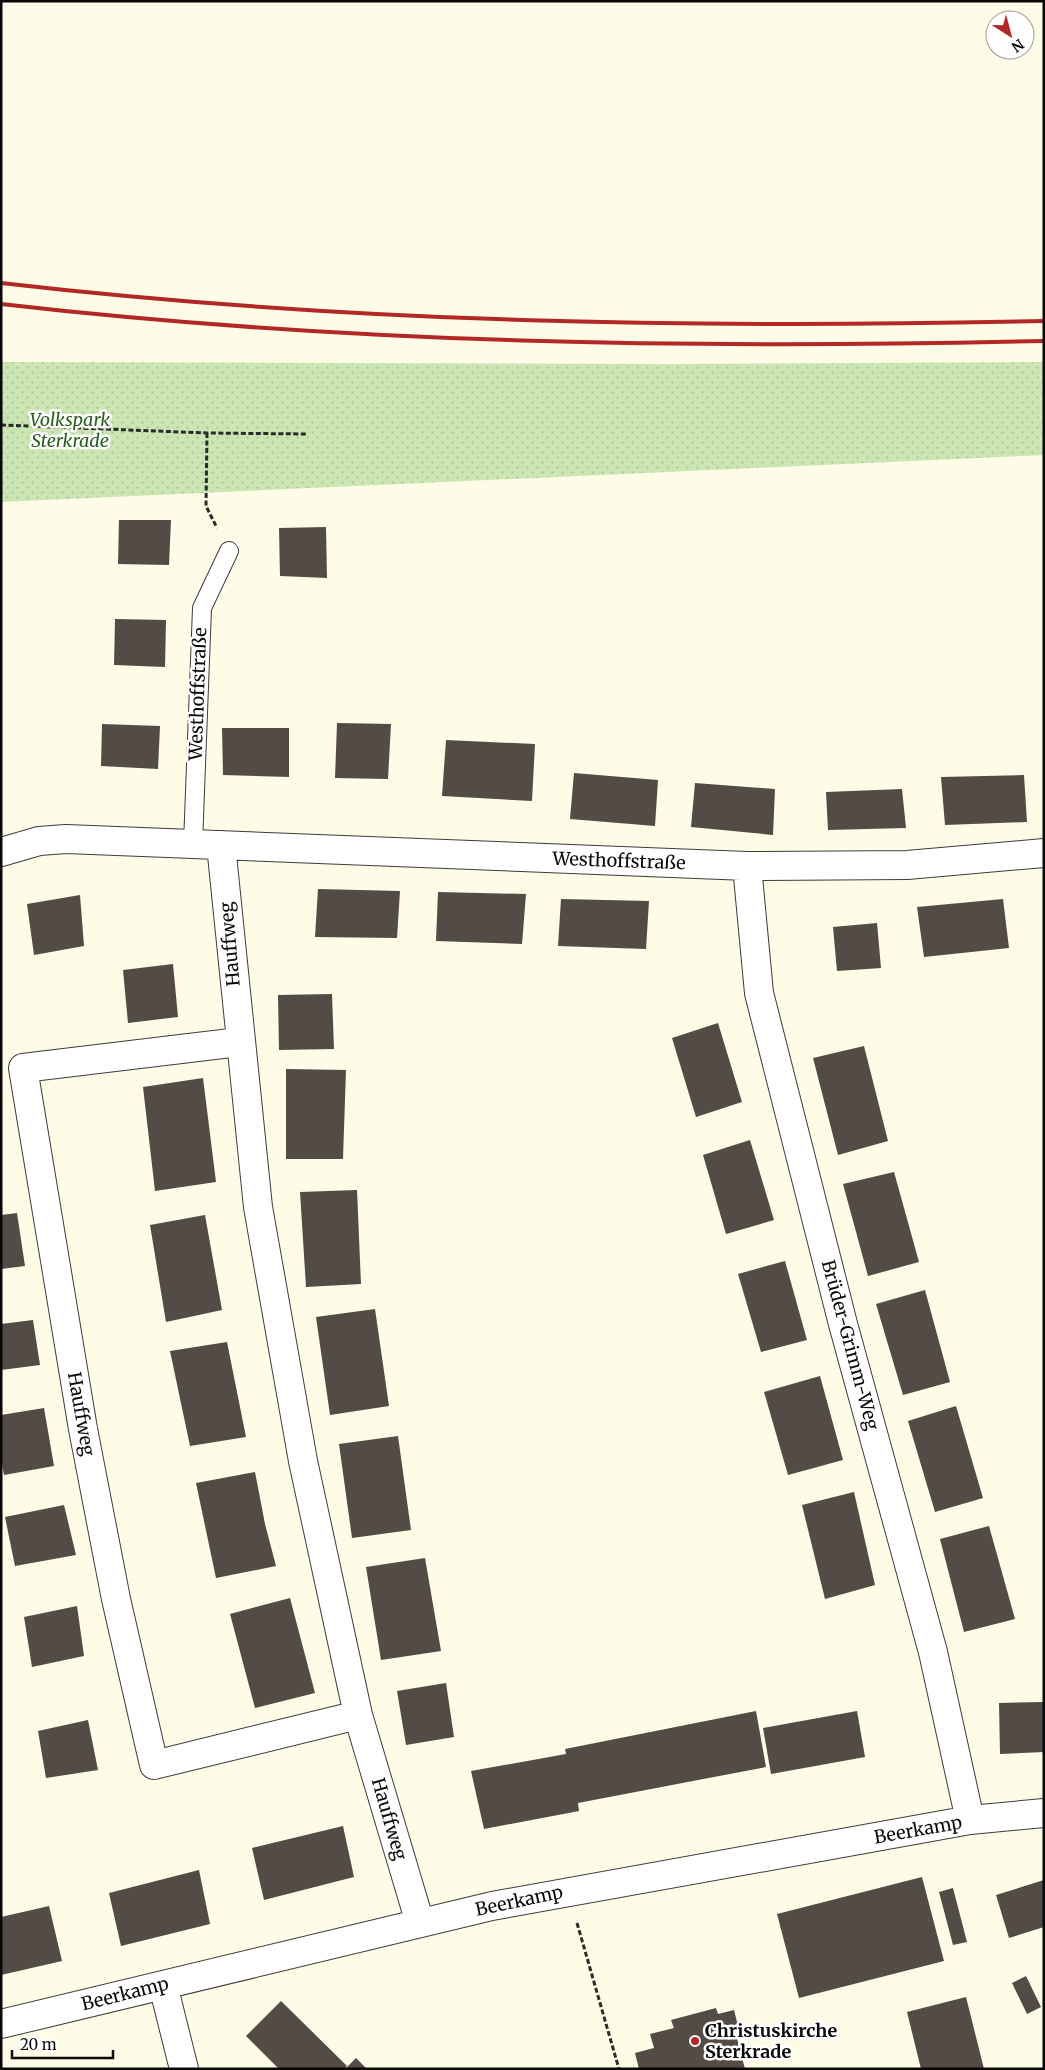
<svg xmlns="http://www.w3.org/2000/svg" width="1045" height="2070" font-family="Merriweather,serif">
<defs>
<pattern id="park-dots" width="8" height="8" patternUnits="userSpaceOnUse" patternTransform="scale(1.25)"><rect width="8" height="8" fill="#cbe6b3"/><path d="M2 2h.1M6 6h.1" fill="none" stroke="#adc499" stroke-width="1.8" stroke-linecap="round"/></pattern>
</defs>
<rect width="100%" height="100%" fill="#fefbe6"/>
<!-- park -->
<path fill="url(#park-dots)" d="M 1,362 L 671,364 L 1044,362 L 1044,455 L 1,502 Z"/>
<!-- building -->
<path fill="#524b46" d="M 119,520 L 171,520 L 169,565 L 118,564 Z
M 326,527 L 327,578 L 280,576 L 279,528 Z
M 115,619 L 166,620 L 165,667 L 114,665 Z
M 337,723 L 391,724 L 388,779 L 335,778 Z
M 102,724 L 160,726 L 158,769 L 101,766 Z
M 222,728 L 289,728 L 289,777 L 223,775 Z
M 446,740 L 535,744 L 532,801 L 442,796 Z
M 574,773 L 658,780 L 655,826 L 570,819 Z
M 1024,775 L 1027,822 L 945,825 L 941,777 Z
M 695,783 L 775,789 L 773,835 L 691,827 Z
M 902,789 L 906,828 L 828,830 L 826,792 Z
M 318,889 L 400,891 L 397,938 L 315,937 Z
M 438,892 L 526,894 L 522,944 L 436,941 Z
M 80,895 L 84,946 L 34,955 L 27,904 Z
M 561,899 L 649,901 L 646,949 L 558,946 Z
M 1003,899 L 1009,948 L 924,957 L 917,907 Z
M 877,923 L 881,968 L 837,971 L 833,927 Z
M 173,964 L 178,1017 L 128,1023 L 123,970 Z
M 332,994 L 334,1049 L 279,1050 L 278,995 Z
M 718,1023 L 742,1102 L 696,1117 L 672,1038 Z
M 864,1046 L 888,1141 L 838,1155 L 813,1058 Z
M 286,1069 L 346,1070 L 343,1159 L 286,1159 Z
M 203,1078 L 216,1182 L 155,1191 L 143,1087 Z
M 750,1140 L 774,1220 L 726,1234 L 703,1155 Z
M 894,1172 L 919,1262 L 868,1276 L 843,1184 Z
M 357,1190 L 361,1284 L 306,1287 L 300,1192 Z
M 17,1213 L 25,1266 L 1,1269 L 1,1215 Z
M 205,1215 L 222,1310 L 166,1322 L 150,1225 Z
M 785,1261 L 807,1340 L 761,1352 L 738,1274 Z
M 925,1290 L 950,1382 L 903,1395 L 876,1304 Z
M 375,1309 L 389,1406 L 330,1415 L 316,1317 Z
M 33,1320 L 40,1365 L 1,1370 L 1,1324 Z
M 227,1342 L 246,1437 L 190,1446 L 170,1351 Z
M 820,1376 L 843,1460 L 788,1475 L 764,1392 Z
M 956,1406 L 983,1498 L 935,1512 L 908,1421 Z
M 44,1408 L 54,1466 L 4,1475 L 1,1460 L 1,1415 Z
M 398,1436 L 411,1530 L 352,1538 L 339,1444 Z
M 255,1472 L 265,1524 L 276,1566 L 216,1578 L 196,1483 Z
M 854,1492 L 875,1585 L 825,1599 L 802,1505 Z
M 64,1505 L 76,1555 L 15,1566 L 5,1517 Z
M 989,1526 L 1015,1619 L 964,1632 L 940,1539 Z
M 425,1558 L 441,1651 L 381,1660 L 366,1567 Z
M 290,1598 L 315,1693 L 255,1708 L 230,1614 Z
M 77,1606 L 84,1656 L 32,1667 L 24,1617 Z
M 446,1683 L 454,1737 L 406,1745 L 397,1691 Z
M 1044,1702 L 1044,1752 L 1000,1754 L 999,1703 Z
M 756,1711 L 766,1767 L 578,1803 L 579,1811 L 484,1829 L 471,1771 L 566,1754 L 565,1749 Z
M 857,1711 L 865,1757 L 771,1774 L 763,1728 Z
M 88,1720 L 98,1770 L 46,1778 L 38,1731 Z
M 343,1826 L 354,1877 L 264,1900 L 252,1848 Z
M 199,1870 L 210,1924 L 121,1946 L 109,1893 Z
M 922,1877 L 944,1961 L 799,1998 L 777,1914 Z
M 1044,1880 L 1044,1927 L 1009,1938 L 996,1895 Z
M 953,1888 L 967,1942 L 953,1945 L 939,1892 Z
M 49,1906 L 62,1961 L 1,1975 L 1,1917 Z
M 1026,1976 L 1041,2007 L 1027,2014 L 1012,1983 Z
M 966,1997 L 984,2069 L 921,2069 L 907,2012 Z
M 281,2001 L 347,2066 L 344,2069 L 279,2069 L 246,2036 Z
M 716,2008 L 718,2014 L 734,2010 L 739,2030 L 735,2031 L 745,2069 L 639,2069 L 635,2053 L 654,2048 L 650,2034 L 674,2028 L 671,2020 Z
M 356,2058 L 367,2069 L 345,2069 Z"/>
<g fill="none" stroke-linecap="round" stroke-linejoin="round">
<!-- lane casing -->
<g stroke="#3c3c3c" stroke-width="20">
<path id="lane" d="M 193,844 L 202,608 L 229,551"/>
</g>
<!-- street casing -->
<g stroke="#3c3c3c" stroke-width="30">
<path id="street" d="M 221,845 L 258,1207 L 303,1461 L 358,1715 L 420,1923
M 1,852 L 39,841 L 66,839 L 747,866 L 907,865 L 1044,853
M 747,866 L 759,993 L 843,1324 L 933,1652 L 970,1820
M 239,1042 L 23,1068 L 83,1429 L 116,1599 L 154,1765 L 358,1715
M 163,1985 L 184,2069
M 1,2024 L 492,1906 L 970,1820 L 1044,1813"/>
</g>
<!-- path -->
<path stroke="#2b2b2b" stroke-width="3" stroke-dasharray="5 2.5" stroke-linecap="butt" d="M 1,425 L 207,433 L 307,434
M 207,433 L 206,506 L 217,528
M 577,1923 L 619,2069"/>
<!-- lane -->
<use href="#lane" stroke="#fff" stroke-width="18"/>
<!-- street -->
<use href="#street" stroke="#fff" stroke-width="28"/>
<!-- rail -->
<path stroke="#b32827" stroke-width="4" d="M 1,283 C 347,323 696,329 1044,321
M 1,304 C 348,344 696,349 1044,341"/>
</g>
<!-- markers -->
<circle fill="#b32827" stroke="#fff" stroke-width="2" cx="695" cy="2041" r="5"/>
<g text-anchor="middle" stroke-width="5" stroke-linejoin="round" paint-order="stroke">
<!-- park labels -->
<g font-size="18" font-style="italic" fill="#285d1d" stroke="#fff">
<text x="70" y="426">Volkspark<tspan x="70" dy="21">Sterkrade</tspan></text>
</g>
<!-- street labels -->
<g font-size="18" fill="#090909" stroke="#fff">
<text transform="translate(198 694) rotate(-88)" y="6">Westhoffstraße</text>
<text transform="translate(619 861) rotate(2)" y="6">Westhoffstraße</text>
<text transform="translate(230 944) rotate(-95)" y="6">Hauffweg</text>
<text transform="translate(850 1345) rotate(75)" y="6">Brüder-Grimm-Weg</text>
<text transform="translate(81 1414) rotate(80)" y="6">Hauffweg</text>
<text transform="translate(389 1819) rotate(74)" y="6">Hauffweg</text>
<text transform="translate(918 1830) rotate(-10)" y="6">Beerkamp</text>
<text transform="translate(519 1901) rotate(-12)" y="6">Beerkamp</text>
<text transform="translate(125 1994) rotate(-14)" y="6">Beerkamp</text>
</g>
<!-- poi labels -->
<g font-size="18" font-weight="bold" fill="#090909" stroke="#fff" text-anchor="start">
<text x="705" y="2037">Christuskirche<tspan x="705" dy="21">Sterkrade</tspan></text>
</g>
</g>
<!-- border -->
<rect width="1045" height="2070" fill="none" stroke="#090909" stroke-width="5"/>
<!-- north arrow -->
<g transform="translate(1010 35) rotate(144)"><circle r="24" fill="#ffffff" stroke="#9d9d9d"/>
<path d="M0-4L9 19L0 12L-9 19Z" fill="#b32827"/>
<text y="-8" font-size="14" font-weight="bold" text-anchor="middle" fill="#090909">N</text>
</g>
<!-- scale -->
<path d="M12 2050v8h101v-8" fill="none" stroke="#090909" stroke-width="2.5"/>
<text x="20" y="2050" font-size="15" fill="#090909" stroke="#ffffff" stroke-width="4" paint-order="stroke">20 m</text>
</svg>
